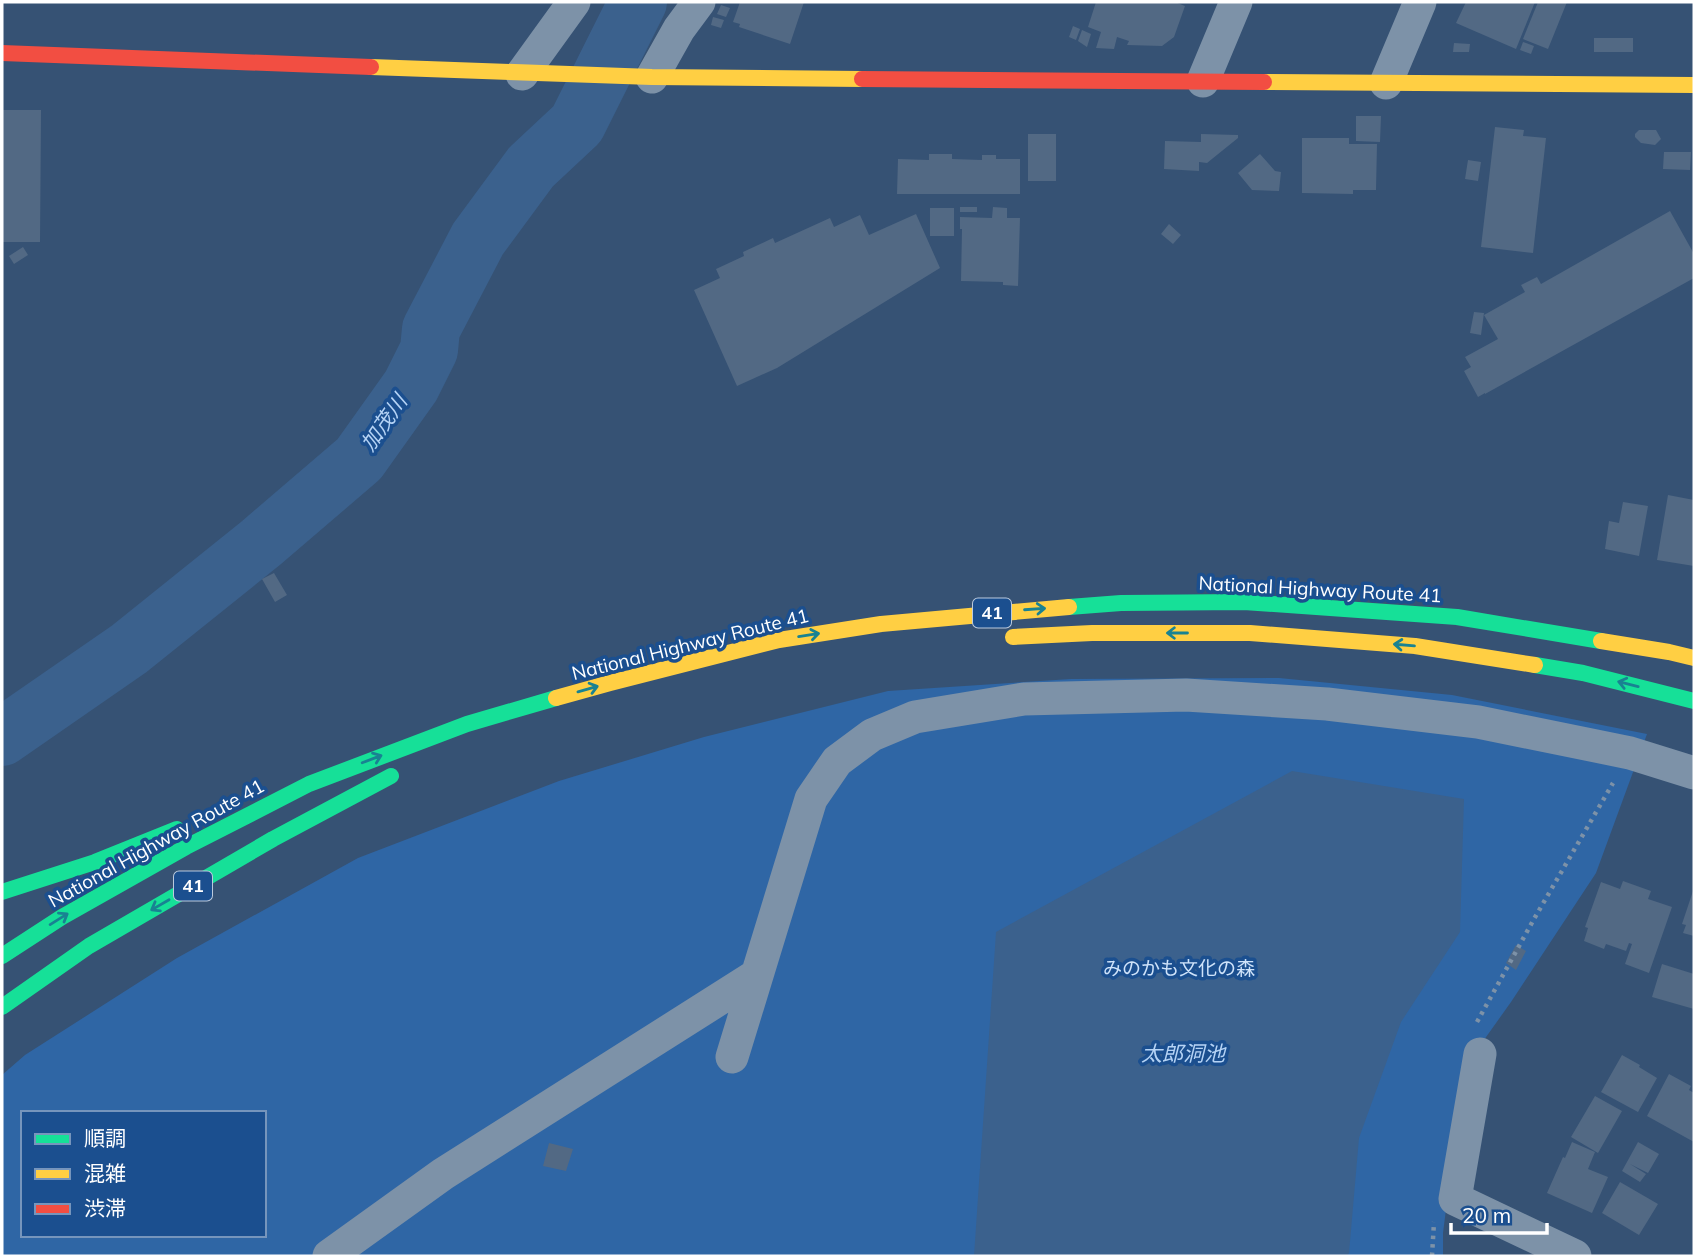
<svg xmlns="http://www.w3.org/2000/svg" width="1696" height="1258" font-family="Mulish,'Noto Sans JP',sans-serif">
<rect width="100%" height="100%" fill="#365274"/>
<!-- green -->
<path fill="#2f66a5" fill-rule="evenodd" d="M 1279,678 L 1452,695 L 1647,734 L 1596,873 L 1511,1002 L 1464,1068 L 1443,1233 L 1443,1256 L 2,1256 L 2,1075 L 25,1055 L 177,958 L 358,858 L 559,781 L 704,737 L 888,691 L 1071,679 ZM 23,1113 L 264,1113 L 264,1235 L 23,1235 Z"/>
<!-- water -->
<path fill="#3b618d" d="M 1292,771 L 1464,799 L 1460,932 L 1401,1022 L 1359,1138 L 1349,1253 L 1347,1256 L 974,1256 L 996,932 Z"/>
<g fill="none" stroke-linecap="round" stroke-linejoin="round">
<!-- river -->
<path stroke="#3b618d" stroke-width="58" d="M 2,737 L 129,649 L 261,543 L 359,459 L 411,386 L 429,350 L 431,329 L 478,239 L 531,167 L 577,124 L 638,2"/>
</g>
<!-- building -->
<path fill="#526984" d="M 740,2 L 804,2 L 790,44 L 739,27 L 740,24 L 733,22 Z
M 1096,2 L 1175,2 L 1185,6 L 1174,37 L 1162,46 L 1127,45 L 1129,41 L 1117,37 L 1114,49 L 1096,48 L 1101,32 L 1088,27 Z
M 1466,2 L 1535,2 L 1516,49 L 1456,23 Z
M 1538,2 L 1567,2 L 1548,49 L 1523,39 Z
M 721,5 L 730,8 L 726,17 L 717,14 Z
M 713,17 L 724,20 L 721,28 L 711,25 Z
M 1073,26 L 1080,29 L 1076,40 L 1069,37 Z
M 1082,30 L 1091,34 L 1087,47 L 1078,41 Z
M 1594,38 L 1633,38 L 1633,52 L 1594,52 Z
M 1523,42 L 1534,46 L 1531,54 L 1520,50 Z
M 1454,43 L 1470,44 L 1469,52 L 1453,52 Z
M 3,110 L 41,110 L 40,242 L 2,242 Z
M 1356,116 L 1381,116 L 1380,142 L 1356,141 Z
M 1495,127 L 1524,130 L 1523,136 L 1546,138 L 1533,253 L 1481,247 Z
M 1639,130 L 1656,130 L 1661,139 L 1655,145 L 1641,143 L 1635,137 L 1635,134 Z
M 1028,134 L 1056,134 L 1056,181 L 1028,181 Z
M 1201,134 L 1238,135 L 1238,138 L 1207,163 L 1199,162 L 1199,171 L 1164,169 L 1165,141 L 1201,142 Z
M 1302,138 L 1349,138 L 1349,144 L 1377,144 L 1376,190 L 1353,190 L 1353,194 L 1302,193 Z
M 1664,152 L 1691,152 L 1690,170 L 1663,169 Z
M 929,154 L 952,154 L 952,159 L 982,160 L 982,155 L 996,155 L 996,159 L 1020,159 L 1020,194 L 897,194 L 898,159 L 929,160 Z
M 1260,154 L 1275,171 L 1281,172 L 1279,191 L 1252,190 L 1238,173 Z
M 1468,160 L 1481,162 L 1478,181 L 1465,179 Z
M 960,207 L 977,207 L 977,212 L 960,212 Z
M 993,207 L 1007,208 L 1007,218 L 1020,218 L 1018,286 L 1003,285 L 1003,282 L 961,281 L 962,229 L 960,229 L 960,217 L 992,218 Z
M 930,208 L 954,208 L 954,236 L 930,236 Z
M 1670,211 L 1694,254 L 1694,278 L 1485,394 L 1485,393 L 1478,397 L 1464,371 L 1471,367 L 1465,357 L 1498,339 L 1484,315 L 1525,292 L 1521,285 L 1537,277 L 1541,284 Z
M 916,214 L 940,268 L 777,368 L 737,386 L 694,290 L 720,278 L 716,269 L 744,256 L 743,252 L 773,238 L 775,243 L 830,218 L 834,227 L 860,215 L 869,235 Z
M 1169,224 L 1181,235 L 1173,244 L 1161,234 Z
M 23,247 L 28,255 L 14,264 L 9,256 Z
M 1474,312 L 1484,313 L 1481,335 L 1470,333 Z
M 1668,495 L 1694,500 L 1694,566 L 1657,560 Z
M 1623,502 L 1648,506 L 1639,556 L 1605,549 L 1609,521 L 1619,523 Z
M 274,573 L 287,595 L 275,602 L 262,579 Z
M 1623,881 L 1651,891 L 1648,899 L 1672,907 L 1649,973 L 1625,964 L 1632,944 L 1629,943 L 1626,951 L 1606,944 L 1604,949 L 1584,941 L 1588,928 L 1585,927 L 1601,882 L 1620,889 Z
M 1694,888 L 1694,936 L 1683,933 L 1686,925 L 1682,924 Z
M 1516,945 L 1526,951 L 1516,970 L 1506,963 Z
M 1662,964 L 1694,974 L 1694,1009 L 1652,997 Z
M 1622,1055 L 1640,1065 L 1639,1067 L 1657,1078 L 1638,1112 L 1601,1092 Z
M 1669,1074 L 1691,1086 L 1689,1090 L 1694,1093 L 1694,1142 L 1647,1116 Z
M 1595,1096 L 1622,1111 L 1598,1153 L 1571,1137 Z
M 1572,1142 L 1595,1152 L 1588,1169 L 1608,1177 L 1592,1213 L 1547,1193 L 1563,1157 L 1565,1158 Z
M 1638,1142 L 1659,1154 L 1648,1173 L 1630,1164 L 1646,1174 L 1640,1182 L 1622,1171 Z
M 549,1143 L 573,1149 L 566,1171 L 543,1166 Z
M 1620,1182 L 1658,1204 L 1639,1235 L 1602,1213 Z"/>
<g fill="none" stroke-linecap="round" stroke-linejoin="round">
<!-- path -->
<path stroke="#7d92a8" stroke-width="4.5" stroke-dasharray="3.5 5" stroke-linecap="butt" d="M 1477,1022 L 1534,919 L 1613,783
M 1432,1256 L 1434,1222"/>
<!-- street -->
<path stroke="#7d92a8" stroke-width="33" d="M 522,74 L 574,2
M 652,77 L 679,29 L 699,2
M 1203,81 L 1236,2
M 1386,83 L 1420,2
M 1480,1054 L 1455,1199 L 1575,1256
M 732,1057 L 811,799 L 837,761 L 872,735 L 915,717 L 1024,699 L 1186,695 L 1327,704 L 1478,722 L 1630,753 L 1694,773
M 329,1256 L 443,1174 L 757,975"/>
<!-- fast -->
<path stroke="#16e098" stroke-width="16" d="M 1069,607 L 1121,603 L 1244,602 L 1457,617 L 1601,641
M 1535,665 L 1583,673 L 1694,701
M 2,892 L 95,862 L 177,829
M 2,956 L 62,917 L 186,847 L 309,784 L 467,724 L 556,698
M 2,1007 L 89,946 L 273,839 L 391,776"/>
<!-- slow -->
<path stroke="#ffcf43" stroke-width="16" d="M 371,67 L 652,77 L 862,79
M 1264,82 L 1694,85
M 1013,637 L 1092,633 L 1250,633 L 1415,646 L 1535,665
M 1601,641 L 1669,652 L 1694,658
M 556,698 L 610,683 L 779,640 L 881,624 L 1069,607"/>
<!-- jam -->
<path stroke="#f24e42" stroke-width="16" d="M 2,53 L 371,67
M 862,79 L 1264,82"/>
</g>
<!-- one-way arrows -->
<defs><path id="oneway-shaft" d="M-6 0H5M1.5-3L5.5 0L1.5 3" fill="none" stroke-width="1.6" stroke-linecap="round" stroke-linejoin="round" transform="scale(1.75)"/></defs>
<g stroke="#198292">
<use href="#oneway-shaft" transform="translate(1035 609) rotate(-4)"/>
<use href="#oneway-shaft" transform="translate(1177 633) rotate(180)"/>
<use href="#oneway-shaft" transform="translate(809 635) rotate(-9)"/>
<use href="#oneway-shaft" transform="translate(1404 645) rotate(-175)"/>
<use href="#oneway-shaft" transform="translate(1628 684) rotate(-166)"/>
<use href="#oneway-shaft" transform="translate(588 689) rotate(-16)"/>
<use href="#oneway-shaft" transform="translate(372 759) rotate(-21)"/>
<use href="#oneway-shaft" transform="translate(160 905) rotate(150)"/>
<use href="#oneway-shaft" transform="translate(59 919) rotate(-32)"/>
</g>
<g text-anchor="middle" stroke-width="7" stroke-linejoin="round" paint-order="stroke">
<!-- shield labels -->
<g fill="#1b4f8f" stroke="#bbcadd" stroke-width="2">
<rect x="973" y="598.5" width="38" height="29" rx="5"/>
<rect x="174" y="871.5" width="38" height="29" rx="5"/>
</g>
<g font-size="18" font-weight="bold" fill="#fff">
<text x="992" y="619">41</text>
<text x="193" y="892">41</text>
</g>
<!-- street labels -->
<g font-size="19" fill="#fff" stroke="#1b4f8f">
<text transform="translate(1320 589) rotate(3)" y="7">National Highway Route 41</text>
<text transform="translate(690 644) rotate(-14)" y="7">National Highway Route 41</text>
<text transform="translate(156 843) rotate(-29)" y="7">National Highway Route 41</text>
</g>
<!-- park labels -->
<g font-size="19" fill="#cfe3fa" stroke="#1b4f8f">
<text x="1179" y="975">みのかも文化の森</text>
</g>
<!-- water labels -->
<g font-size="21" font-style="italic" fill="#b5d3f5" stroke="#1b4f8f">
<text transform="translate(384 423) rotate(-55)" y="7">加茂川</text>
<text x="1183" y="1061">太郎洞池</text>
</g>
</g>
<!-- border -->
<rect width="1696" height="1258" fill="none" stroke="#ffffff" stroke-width="7"/>
<!-- legend -->
<rect x="21" y="1111" width="245" height="126" fill="#1b4f8f" stroke="#7695bc" stroke-width="2"/>
<rect x="35" y="1134" width="35" height="10" fill="#16e098" stroke="#7695bc" stroke-width="2"/>
<text x="84" y="1146" font-size="21" fill="#ffffff">順調</text>
<rect x="35" y="1169" width="35" height="10" fill="#ffcf43" stroke="#7695bc" stroke-width="2"/>
<text x="84" y="1181" font-size="21" fill="#ffffff">混雑</text>
<rect x="35" y="1204" width="35" height="10" fill="#f24e42" stroke="#7695bc" stroke-width="2"/>
<text x="84" y="1216" font-size="21" fill="#ffffff">渋滞</text>
<!-- scale -->
<path d="M1451 1223v10h96v-10" fill="none" stroke="#ffffff" stroke-width="3.5"/>
<text x="1462" y="1223" font-size="21" fill="#ffffff" stroke="#1b4f8f" stroke-width="5" paint-order="stroke">20 m</text>
</svg>
